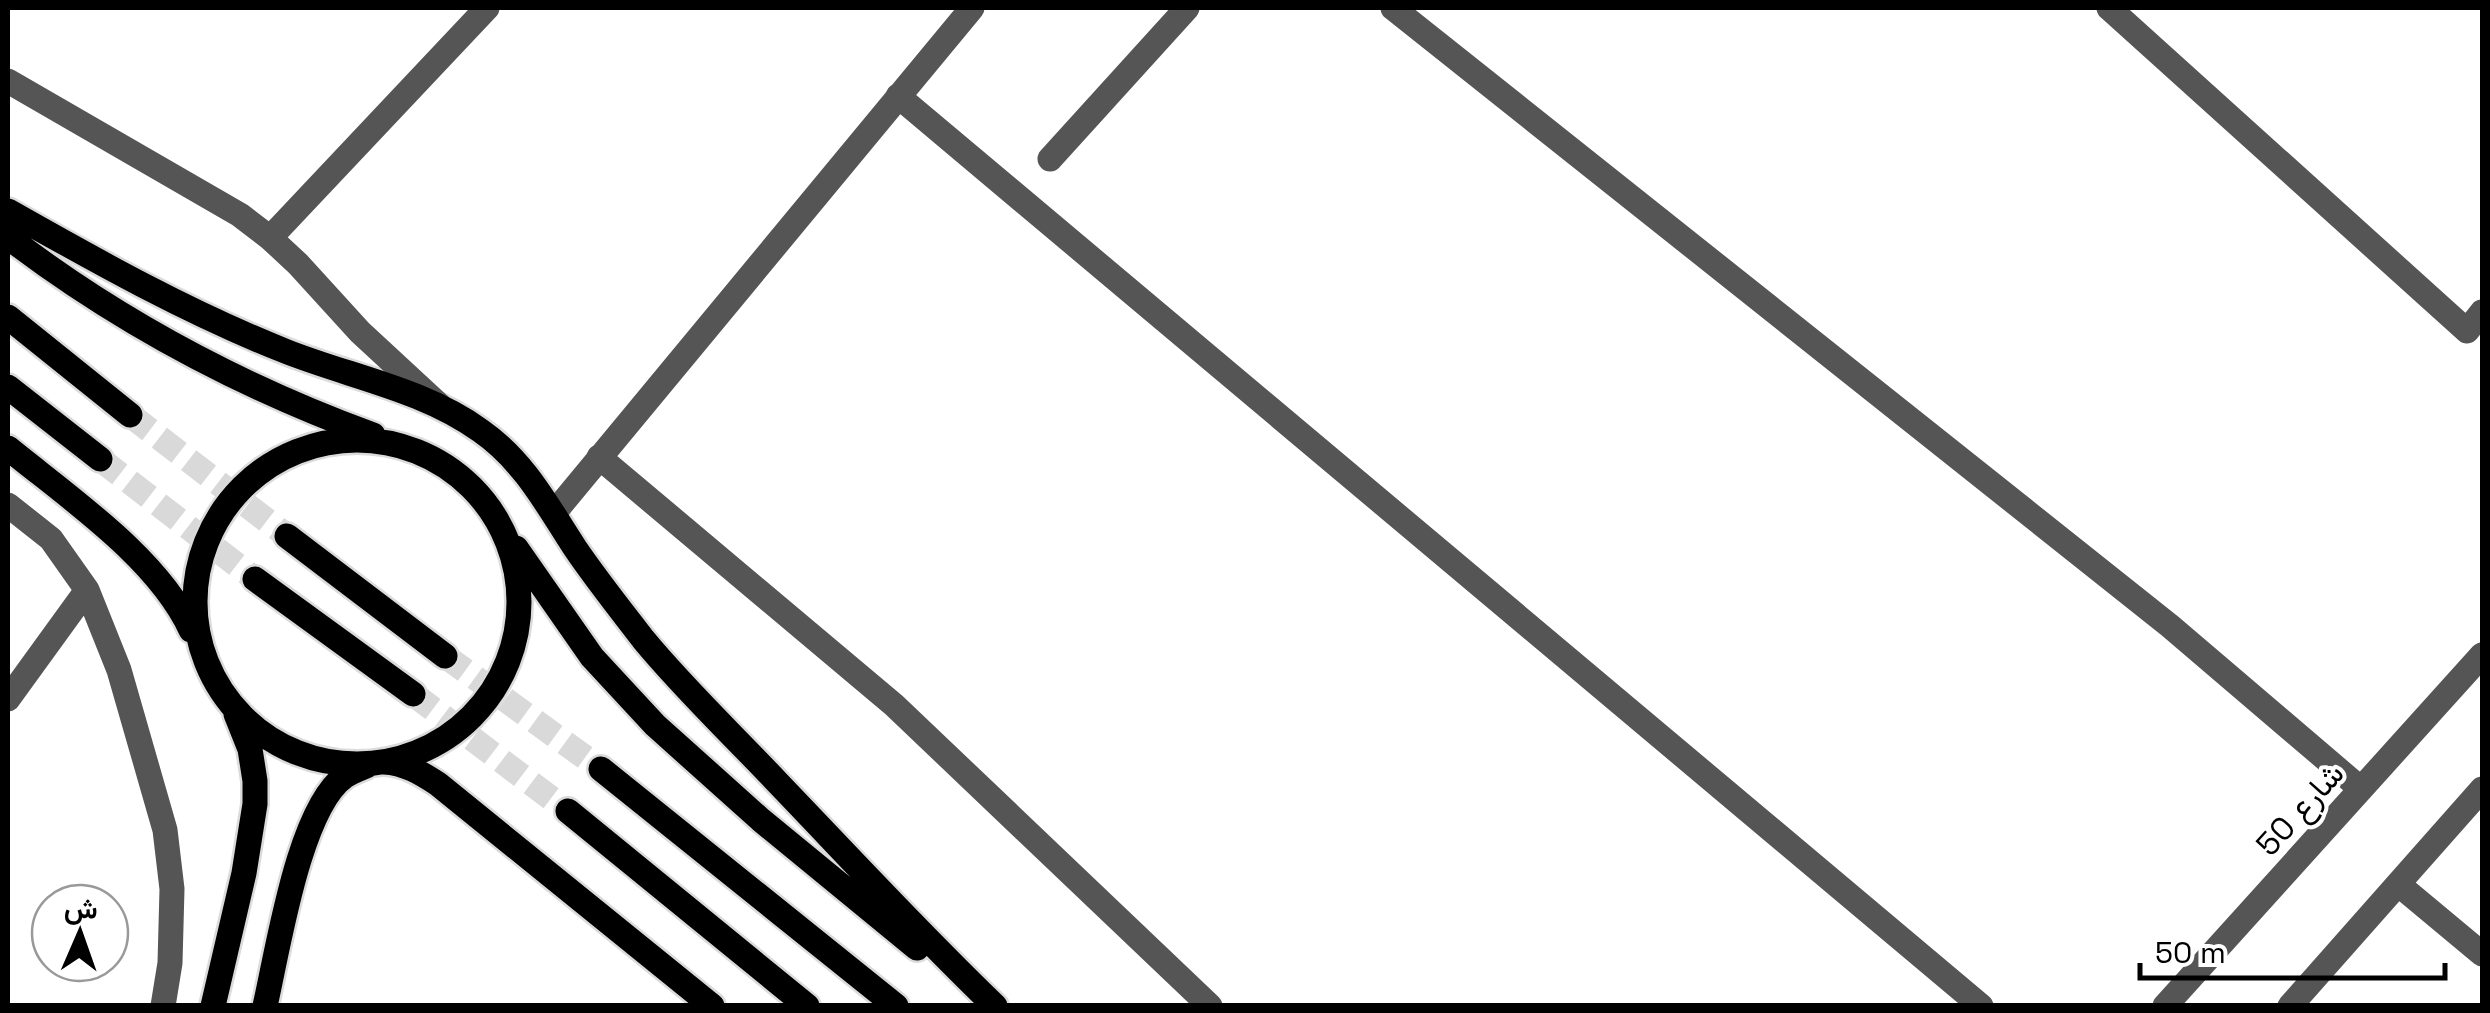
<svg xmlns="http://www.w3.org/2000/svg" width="2490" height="1013" font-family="'Space Grotesk',Vazirmatn,sans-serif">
<rect width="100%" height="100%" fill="#fff"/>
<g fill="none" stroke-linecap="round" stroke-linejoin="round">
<!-- major-tunnel -->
<path stroke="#d9d9d9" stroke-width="25" stroke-dasharray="25 12" stroke-linecap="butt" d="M 130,415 L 287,536
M 100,459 L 255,579
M 445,656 L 601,769
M 413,694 L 568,811"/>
<!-- major casing -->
<g stroke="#dbdbdb" stroke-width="30">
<path id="major" d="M 8,211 C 98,262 189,313 285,351 C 350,377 423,389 481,431 C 524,461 547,505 575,548 C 596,579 620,609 643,639 C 685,690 733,735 778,783 C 850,858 920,934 995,1006
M 8,237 C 118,321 242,387 373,435
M 8,317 L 130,415
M 8,387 L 100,459
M195 602a162 162 0 1 1 324 0a162 162 0 1 1-324 0Z
M 8,448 C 68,497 158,558 191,630
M 287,536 L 445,656
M 516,548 L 592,657 L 655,725 L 761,820 L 917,948
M 255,579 L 413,694
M 384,762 C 405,763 421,773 438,784 L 712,1006
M 601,769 L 896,1006
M 568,811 L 807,1006
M 213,1006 L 244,873 L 255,804 L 255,781 L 250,749 L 236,714
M 265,1006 C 278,950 299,808 345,776 C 351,772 359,769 366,766"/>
</g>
<!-- minor -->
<path stroke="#555" stroke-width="25" d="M 1393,8 L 2170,626 L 2361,789
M 2109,8 L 2467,331 L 2482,312
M 8,81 L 240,215 L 270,238 L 298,264 L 360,332 L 440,406
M 898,96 L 1981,1006
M 1050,159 L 1187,8
M 270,238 L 487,8
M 599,457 L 894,705 L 1210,1006
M 8,505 L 51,539 L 87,590 L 119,670 L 165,830 L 172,889 L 170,963 L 163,1006
M 554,513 L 972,8
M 8,699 L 87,590
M 2398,884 L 2482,954
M 2165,1006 L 2482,655
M 2290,1006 L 2482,789"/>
<!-- major -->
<use href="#major" stroke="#000" stroke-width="25"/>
</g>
<g text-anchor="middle" stroke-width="8" stroke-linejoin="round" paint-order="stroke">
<!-- street labels -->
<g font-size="32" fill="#000" stroke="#fff">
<text transform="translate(2300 809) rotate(-48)" y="11">شارع 50</text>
</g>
</g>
<!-- border -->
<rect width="2490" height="1013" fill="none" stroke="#000000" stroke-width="20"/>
<!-- north arrow -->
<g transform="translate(80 933) rotate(2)"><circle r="48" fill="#ffffff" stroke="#999999" stroke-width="2.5"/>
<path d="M0-8L18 38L0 25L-18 38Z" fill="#000000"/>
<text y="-15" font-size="28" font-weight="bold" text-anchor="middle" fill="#000000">ش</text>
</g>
<!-- scale -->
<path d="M2140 963v15h305v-15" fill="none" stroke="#000000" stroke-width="5"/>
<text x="2155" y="963" font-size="30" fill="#000000" stroke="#ffffff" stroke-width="8" paint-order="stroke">50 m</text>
</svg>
